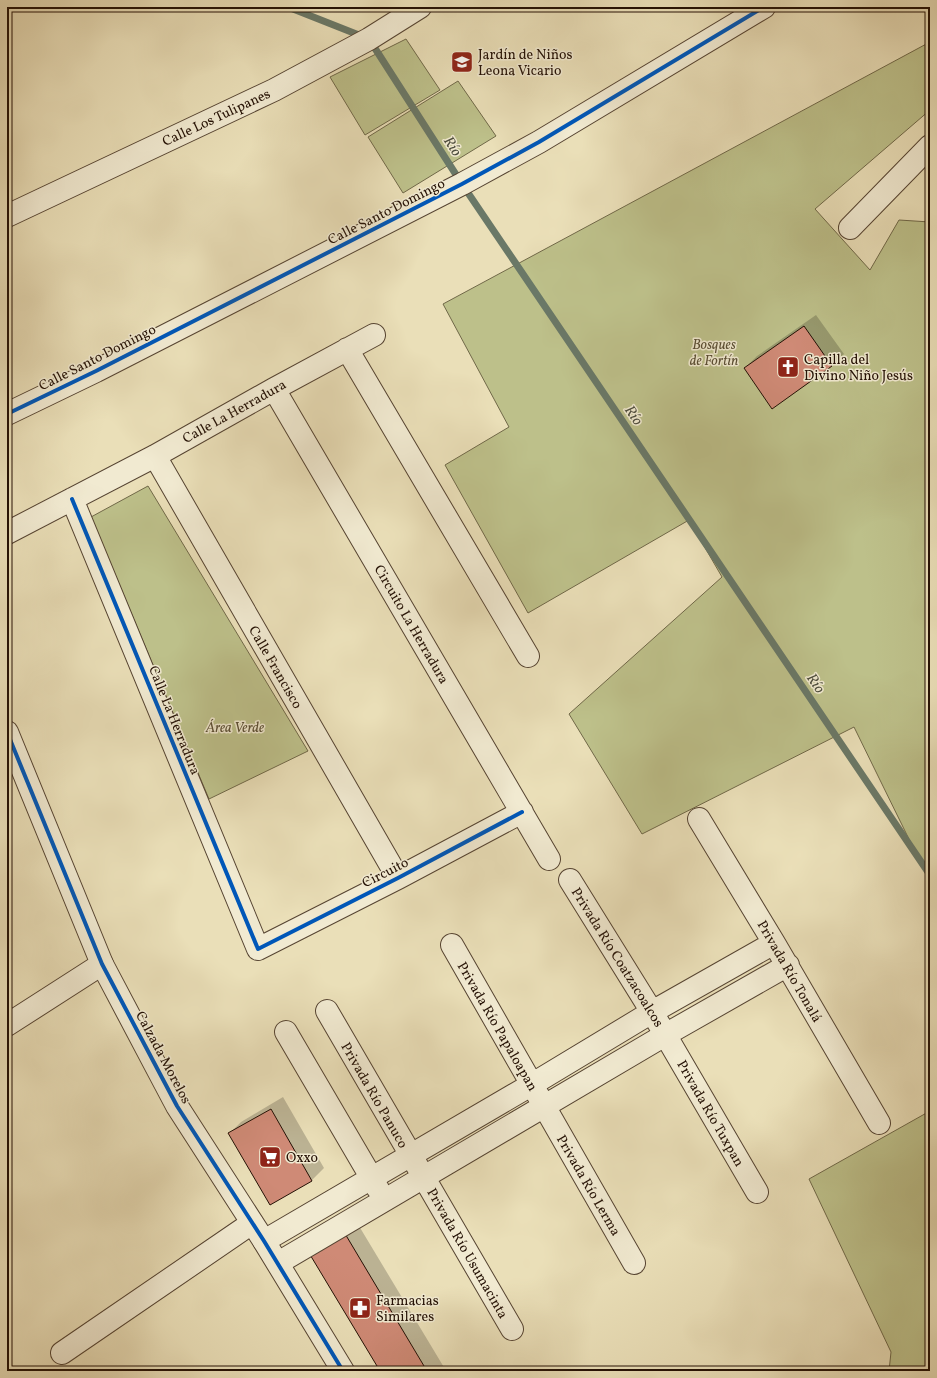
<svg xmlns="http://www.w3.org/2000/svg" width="937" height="1378" font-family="Vollkorn,serif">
<rect width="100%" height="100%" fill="#eadfb8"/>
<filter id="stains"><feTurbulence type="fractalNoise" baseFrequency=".005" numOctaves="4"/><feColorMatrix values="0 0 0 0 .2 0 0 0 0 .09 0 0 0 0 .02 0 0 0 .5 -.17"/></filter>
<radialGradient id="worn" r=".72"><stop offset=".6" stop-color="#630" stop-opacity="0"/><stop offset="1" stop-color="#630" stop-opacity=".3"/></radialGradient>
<!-- green -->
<path fill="#bdc08a" stroke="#706848" d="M 406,39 L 440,90 L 365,135 L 330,77 Z
M 930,42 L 930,110 L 815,209 L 870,270 L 899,220 L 930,222 L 930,882 L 854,727 L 642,834 L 569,714 L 722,577 L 689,520 L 528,613 L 445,465 L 509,427 L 443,304 Z
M 458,81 L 496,136 L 403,193 L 368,137 Z
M 148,486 L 308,751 L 209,799 L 91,517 Z
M 930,1111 L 930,1371 L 889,1371 L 891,1352 L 809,1179 Z"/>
<!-- shadow -->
<path fill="#0003" d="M 816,315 L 844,354 L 832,365 L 745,368 L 757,356 Z
M 283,1097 L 324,1168 L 312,1180 L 270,1204 L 230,1133 L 241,1122 Z
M 356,1221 L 445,1369 L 443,1371 L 381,1371 L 310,1253 Z"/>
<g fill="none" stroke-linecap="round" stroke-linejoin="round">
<!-- stream -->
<path stroke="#6a7867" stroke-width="7" d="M 288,7 L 369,39 L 462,184 L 930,875"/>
</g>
<!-- building -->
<path fill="#cf8a76" stroke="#241105" d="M 804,326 L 832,366 L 772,409 L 744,368 Z
M 271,1109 L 312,1181 L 270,1205 L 228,1133 Z
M 344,1232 L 427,1371 L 380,1371 L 309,1253 Z"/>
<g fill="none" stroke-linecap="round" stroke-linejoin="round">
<!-- minor casing -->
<g stroke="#564432" stroke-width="24">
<path id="minor" d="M 7,216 L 274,90 L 369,39 L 420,7
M 850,228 L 930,146
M 347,349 L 528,656
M 274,389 L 549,859
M 7,414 L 96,371 L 462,184 L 539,142 L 764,7
M 155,456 L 398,878
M 72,499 L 258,949 L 398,878 L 522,812
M 7,533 L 155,456 L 274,389 L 374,335
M 699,819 L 774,943 L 879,1123
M 570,880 L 652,1012 L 757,1192
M 452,945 L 634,1263
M 327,1011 L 512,1329
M 7,1025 L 102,964
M 286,1032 L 378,1189
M 264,1241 L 531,1085 L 652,1012 L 774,943
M 278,1263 L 665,1035 L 788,965
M 62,1353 L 252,1223"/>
</g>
<!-- tertiary casing -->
<g stroke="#564432" stroke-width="24">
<path id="tertiary" d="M 7,732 L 102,964 L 159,1072 L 177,1106 L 264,1241 L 343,1371"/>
</g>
<!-- minor -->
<use href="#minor" stroke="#f1ead1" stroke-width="22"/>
<!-- tertiary -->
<use href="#tertiary" stroke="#f1ead1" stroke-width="22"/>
<!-- cycleway casing -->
<g stroke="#f1ead1" stroke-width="6">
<path id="cycleway" d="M 7,414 L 96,371 L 462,184 L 539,142 L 764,7
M 72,499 L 258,949 L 398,878 L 522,812
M 7,732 L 102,964 L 159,1072 L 177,1106 L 264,1241 L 343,1371"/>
</g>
<!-- cycleway -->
<use href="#cycleway" stroke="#0057b8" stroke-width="4"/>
</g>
<!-- icons -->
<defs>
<g id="school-square" transform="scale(1.15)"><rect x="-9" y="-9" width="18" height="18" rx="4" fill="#8f2418" stroke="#f1ead1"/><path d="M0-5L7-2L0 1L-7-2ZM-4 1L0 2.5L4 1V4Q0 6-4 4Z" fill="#fff"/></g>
<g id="church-square" transform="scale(1.15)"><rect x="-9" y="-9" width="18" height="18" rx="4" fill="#8f2418" stroke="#f1ead1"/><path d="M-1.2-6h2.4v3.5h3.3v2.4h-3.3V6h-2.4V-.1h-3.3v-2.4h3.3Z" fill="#fff"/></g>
<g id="supermarket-square" transform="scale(1.15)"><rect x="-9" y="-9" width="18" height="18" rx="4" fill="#8f2418" stroke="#f1ead1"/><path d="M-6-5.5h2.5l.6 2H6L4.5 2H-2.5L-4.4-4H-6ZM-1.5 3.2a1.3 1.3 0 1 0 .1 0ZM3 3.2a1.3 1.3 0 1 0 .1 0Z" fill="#fff"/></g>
<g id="pharmacy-square" transform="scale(1.15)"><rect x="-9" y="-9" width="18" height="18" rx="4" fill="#8f2418" stroke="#f1ead1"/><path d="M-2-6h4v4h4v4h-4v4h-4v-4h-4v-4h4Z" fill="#fff"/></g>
</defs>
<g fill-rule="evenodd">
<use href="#school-square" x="462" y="62"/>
<use href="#church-square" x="788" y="367"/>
<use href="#supermarket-square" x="270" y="1157"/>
<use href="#pharmacy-square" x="360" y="1308"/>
</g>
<g text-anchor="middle" stroke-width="3" stroke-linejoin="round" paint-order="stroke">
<!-- poi labels -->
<g font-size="14" fill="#241105" stroke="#f1ead1" text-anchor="start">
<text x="478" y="59">Jardín de Niños<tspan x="478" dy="16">Leona Vicario</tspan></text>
<text x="804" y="364">Capilla del<tspan x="804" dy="16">Divino Niño Jesús</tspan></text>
<text x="286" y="1162">Oxxo</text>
<text x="376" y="1305">Farmacias<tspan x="376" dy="16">Similares</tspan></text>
</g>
<!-- street labels -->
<g font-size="14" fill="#241105" stroke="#f1ead1">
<text transform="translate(216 117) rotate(-25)" y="5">Calle Los Tulipanes</text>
<text transform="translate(386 211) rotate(-27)" y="5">Calle Santo Domingo</text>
<text transform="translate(97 357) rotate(-27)" y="5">Calle Santo Domingo</text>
<text transform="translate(234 411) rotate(-29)" y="5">Calle La Herradura</text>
<text transform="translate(412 624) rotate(60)" y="5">Circuito La Herradura</text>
<text transform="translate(276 667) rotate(60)" y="5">Calle Francisco</text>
<text transform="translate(175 720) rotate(68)" y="5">Calle La Herradura</text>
<text transform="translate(385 872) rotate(-27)" y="5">Circuito</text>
<text transform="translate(618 957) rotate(58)" y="5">Privada Río Coatzacoalcos</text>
<text transform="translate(790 971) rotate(60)" y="5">Privada Río Tonalá</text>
<text transform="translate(498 1026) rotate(60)" y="5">Privada Río Papaloapan</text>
<text transform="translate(164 1057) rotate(62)" y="5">Calzada Morelos</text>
<text transform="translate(375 1095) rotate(60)" y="5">Privada Río Panuco</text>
<text transform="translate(711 1113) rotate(60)" y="5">Privada Río Tuxpan</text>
<text transform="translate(589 1185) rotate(60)" y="5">Privada Río Lerma</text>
<text transform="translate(468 1253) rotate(60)" y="5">Privada Río Usumacinta</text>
</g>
<!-- park labels -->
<g font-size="14" font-style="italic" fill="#5a4e34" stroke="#f1ead1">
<text x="714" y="349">Bosques<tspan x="714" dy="16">de Fortín</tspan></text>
<text x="235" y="732">Área Verde</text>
</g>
<!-- water labels -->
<g font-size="15" font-style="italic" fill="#4d4d3e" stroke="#f1ead1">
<text transform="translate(453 146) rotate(57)" y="5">Río</text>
<text transform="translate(634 415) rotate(56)" y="5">Río</text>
<text transform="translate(816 683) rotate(56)" y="5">Río</text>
</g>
</g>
<!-- margin -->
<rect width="937" height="1378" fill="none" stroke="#eadfb8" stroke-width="24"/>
<rect x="8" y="8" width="921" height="1362" fill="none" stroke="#241105" stroke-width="2"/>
<rect x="12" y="12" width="913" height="1354" fill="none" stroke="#241105"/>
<rect width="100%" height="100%" filter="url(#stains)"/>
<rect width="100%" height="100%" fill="url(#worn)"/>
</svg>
